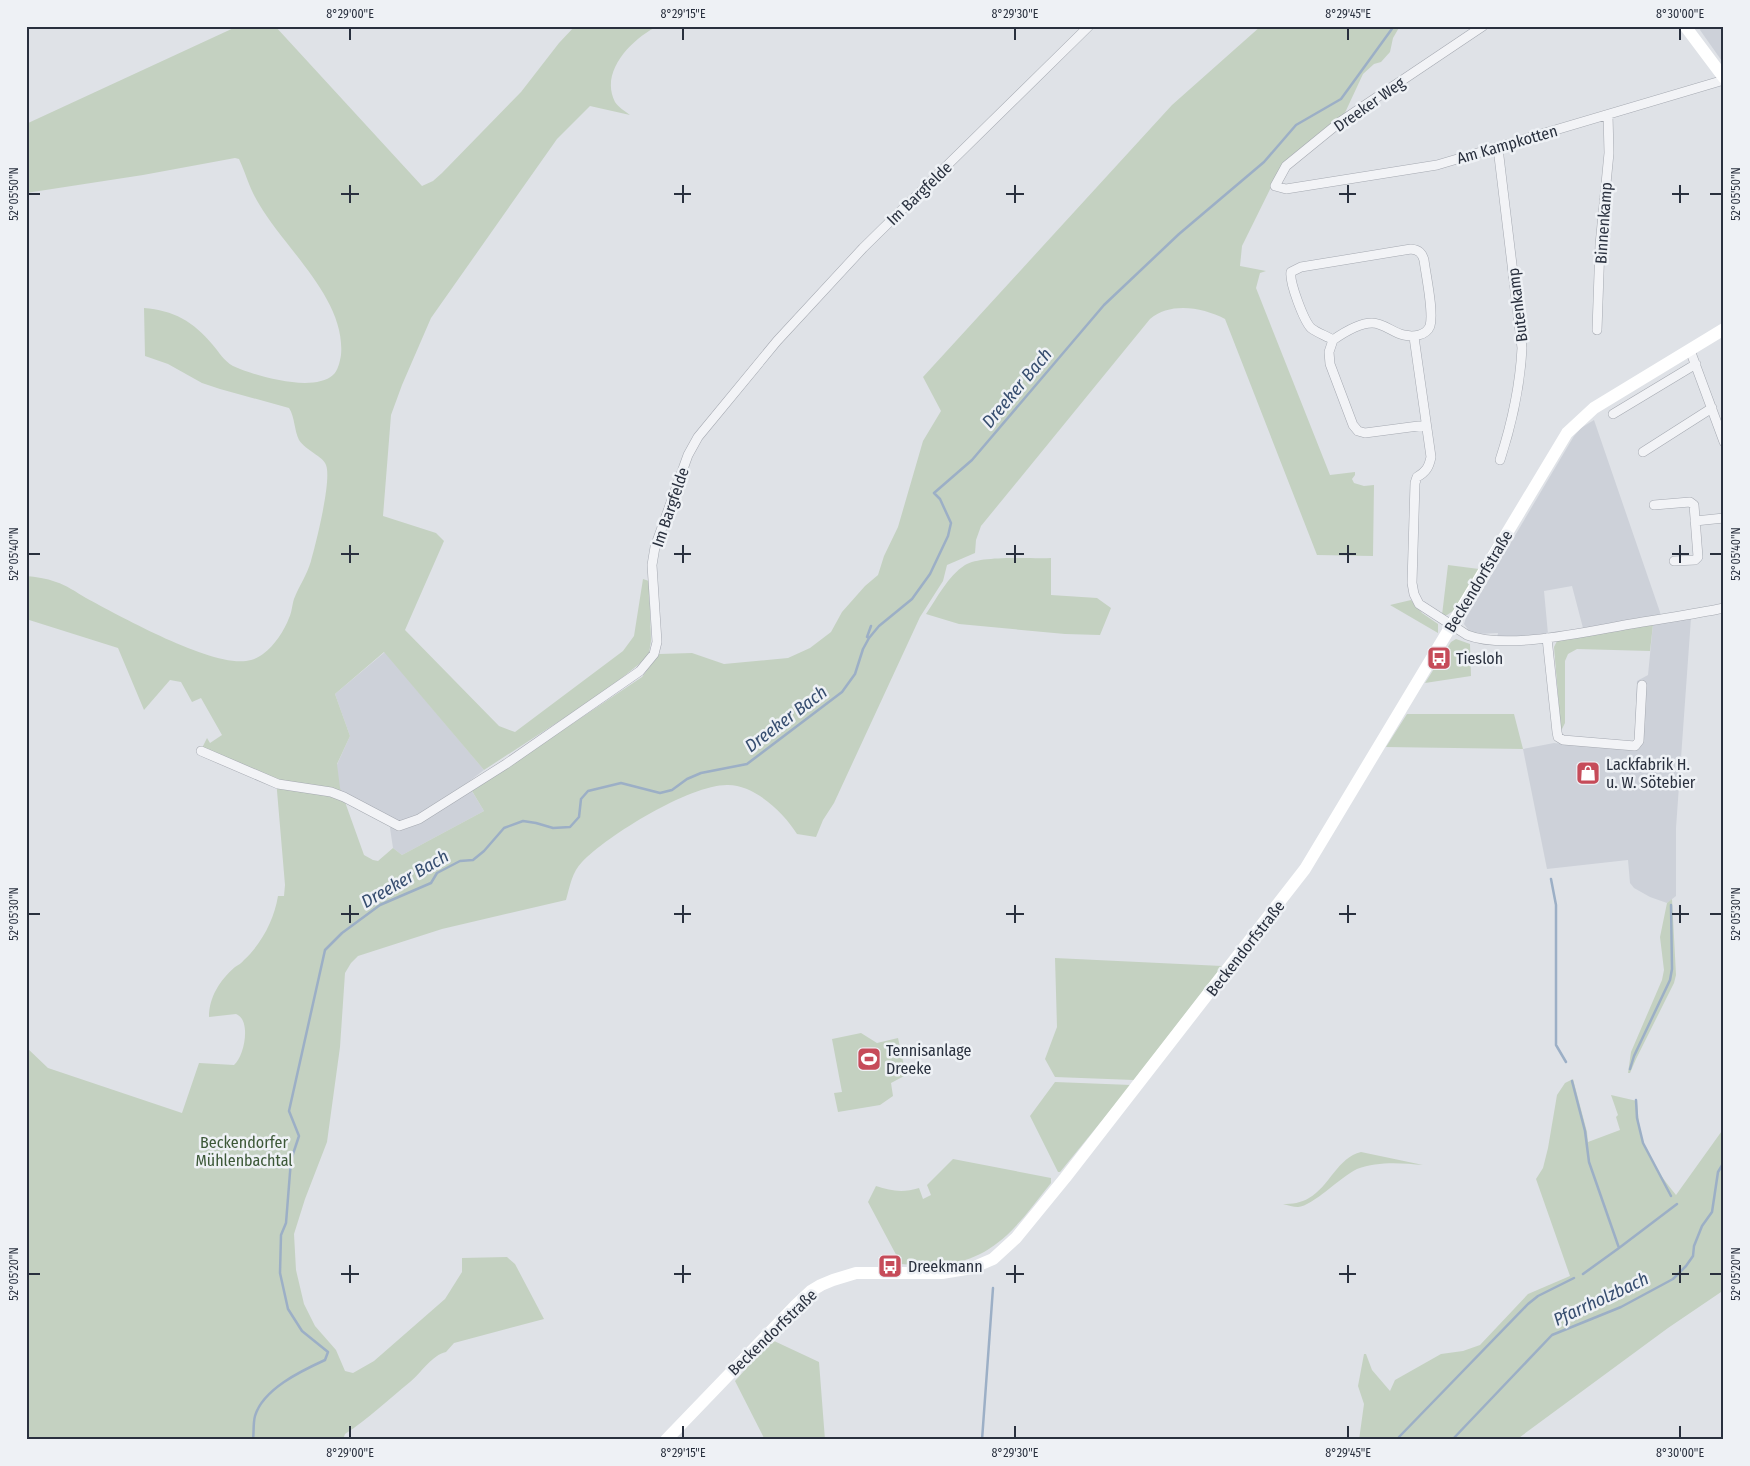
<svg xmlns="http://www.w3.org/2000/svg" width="1750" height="1466" font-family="'Fira Sans Condensed',sans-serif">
<rect width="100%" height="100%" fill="#dfe2e7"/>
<!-- built -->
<path fill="#cdd1d9" d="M 1701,26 L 1724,26 L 1724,64 L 1700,30 Z
M 1594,420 L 1661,615 L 1583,628 L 1572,586 L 1544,591 L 1548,634 L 1497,638 L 1498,633 L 1479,634 L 1470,632 L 1464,624 L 1466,618 L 1574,436 L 1581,428 Z
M 1691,618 L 1676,828 L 1676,896 L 1667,903 L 1650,897 L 1634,888 L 1630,883 L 1628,860 L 1547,869 L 1523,749 L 1554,743 L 1634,750 L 1637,681 L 1648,675 L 1653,624 Z
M 385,652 L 484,770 L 467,783 L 484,811 L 402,855 L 393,848 L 390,828 L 392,821 L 334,790 L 335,769 L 350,736 L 335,694 Z"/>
<!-- green -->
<path fill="#c4d1c1" d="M 238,26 L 275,26 L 422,186 L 433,181 L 442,173 L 521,92 L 559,43 L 575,26 L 658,26 C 633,38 599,71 615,102 C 618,107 625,111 630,115 L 590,106 L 557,139 L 431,318 L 402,385 L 391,415 L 383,516 L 436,533 L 444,541 L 405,630 L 499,726 L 515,732 L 623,651 L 634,636 L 643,579 L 649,581 L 651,641 L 649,653 L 643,661 L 604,692 L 484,770 L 384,652 L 335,694 L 350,736 L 337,764 L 340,788 L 364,855 L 373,860 L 378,861 L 393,848 L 402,855 L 484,811 L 472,791 L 642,677 L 659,654 L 692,653 L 724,664 L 788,658 L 810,648 L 831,632 L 842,612 L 865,586 L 878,575 L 884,556 L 898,527 L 923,441 L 941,411 L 923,377 L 1172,105 L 1261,26 L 1400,26 L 1393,38 L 1390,52 L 1381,62 L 1374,64 L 1363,74 L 1343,117 L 1283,163 L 1242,246 L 1240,266 L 1266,271 L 1260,273 L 1256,288 L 1330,475 L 1355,472 L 1355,475 L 1352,479 L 1354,483 L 1364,486 L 1374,485 L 1373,556 L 1317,555 L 1225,319 C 1202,307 1170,302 1150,319 L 981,526 L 976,540 L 975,553 L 947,565 L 943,581 L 920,617 L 834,803 L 823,820 L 816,837 L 797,834 C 784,813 755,785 728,785 C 691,784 608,835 582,862 C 572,872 570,886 566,900 L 442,929 L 358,956 L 351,963 L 345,973 L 340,1047 L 327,1142 L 305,1199 L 294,1234 L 296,1270 L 304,1304 L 315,1326 L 336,1350 L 345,1371 L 353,1373 L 374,1361 L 445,1299 L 462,1272 L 462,1258 L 507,1257 L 515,1264 L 544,1319 L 454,1343 L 446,1352 C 432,1355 421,1373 410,1382 C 389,1399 368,1419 345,1434 L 343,1440 L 26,1440 L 26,1047 L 48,1068 L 182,1113 L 199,1063 L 234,1065 C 244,1057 252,1020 236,1014 L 209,1017 C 209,997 220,980 235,967 C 238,965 242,963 244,960 C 262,943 274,920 278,896 L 284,896 L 285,885 L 276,779 L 202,748 L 207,738 L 210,743 L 222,735 L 201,698 L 192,702 L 181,682 L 170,680 L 144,710 L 118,648 L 26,619 L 26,576 C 36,577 46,578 56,582 C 66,585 76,592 86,598 C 120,616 209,666 246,661 C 252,660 258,658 263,654 C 275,645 284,631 289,618 C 292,612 292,605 294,599 C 299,586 307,575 311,561 C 316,543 332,480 326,465 C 323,456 306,451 299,440 C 294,430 295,417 289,408 L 220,389 L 202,383 L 168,364 L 145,356 L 144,308 C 173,310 194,322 212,344 C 219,352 224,361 233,366 C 255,376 313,393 333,375 C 338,371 340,361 341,355 C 346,299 285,249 259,204 C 250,190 246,174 239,159 L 235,158 L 143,175 L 26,193 L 26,124 Z
M 1051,558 L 1051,595 L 1097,598 L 1111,608 L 1100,635 L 1065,634 L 959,624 L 926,614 C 937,598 948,576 965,565 C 982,555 1030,559 1051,558 Z
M 1448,565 L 1479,569 L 1453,611 L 1447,615 L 1442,615 Z
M 1411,600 L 1422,613 L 1438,624 L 1438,633 L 1390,605 Z
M 1653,624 L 1650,651 L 1577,649 L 1568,654 L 1565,661 L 1565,723 L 1561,731 L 1554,647 L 1557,641 Z
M 1456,639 L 1470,644 L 1471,676 L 1425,683 L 1451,642 Z
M 1407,714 L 1514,714 L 1523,749 L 1386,747 Z
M 1672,899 L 1676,975 L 1674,983 L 1636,1059 L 1630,1073 L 1628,1073 L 1631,1052 L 1662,980 L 1664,970 L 1660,937 L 1667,903 Z
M 1055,958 L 1222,966 L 1134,1080 L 1055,1077 L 1045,1059 L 1057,1027 Z
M 861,1033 L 877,1043 L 898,1038 L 906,1075 L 891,1083 L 893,1096 L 880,1105 L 838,1112 L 834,1093 L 842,1092 L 832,1039 Z
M 1573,1079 L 1587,1132 L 1588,1142 L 1620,1130 L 1616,1117 L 1618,1115 L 1611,1095 L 1637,1101 C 1638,1115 1639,1130 1644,1144 C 1650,1162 1664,1180 1676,1195 L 1724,1128 L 1724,1290 L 1668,1328 L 1516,1440 L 1359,1440 L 1364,1404 L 1358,1386 L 1364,1354 L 1366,1354 L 1372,1370 L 1390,1391 L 1395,1380 L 1441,1354 L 1463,1351 L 1480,1345 L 1528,1294 L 1570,1276 L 1536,1179 L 1543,1168 L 1548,1148 L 1557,1095 L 1565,1083 Z
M 1055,1082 L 1131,1085 L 1060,1172 L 1058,1172 L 1030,1116 Z
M 1361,1152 L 1423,1165 C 1402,1163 1378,1161 1357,1169 C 1340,1177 1313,1206 1298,1207 C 1293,1207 1288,1205 1283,1204 C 1292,1204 1301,1203 1309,1198 C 1329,1187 1338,1157 1361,1152 Z
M 953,1159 L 1051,1178 L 1051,1183 C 1019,1223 996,1260 940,1265 C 927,1266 914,1265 901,1264 L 868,1202 L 876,1186 C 891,1191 903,1193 919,1188 L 923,1199 L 931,1195 L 927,1185 Z
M 772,1340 L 819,1362 L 825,1440 L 765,1440 L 735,1381 Z"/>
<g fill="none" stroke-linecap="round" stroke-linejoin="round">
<!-- stream -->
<path stroke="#9cafc6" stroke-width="2.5" d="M 869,638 L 867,637 L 871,626
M 1551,879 L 1556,905 L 1556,1045 L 1566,1062
M 1630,1069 L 1634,1056 L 1670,980 L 1672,969 L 1671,905
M 1572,1081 L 1585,1131 L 1589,1162 L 1619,1248
M 1636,1100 L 1637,1118 L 1643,1143 L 1671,1196
M 1583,1274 L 1619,1248 L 1677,1204
M 253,1440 C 254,1433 253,1423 255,1416 C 263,1389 301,1371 325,1360 L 328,1352 L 302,1331 L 288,1309 L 280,1273 L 281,1235 L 286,1223 L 291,1160 L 299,1136 L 289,1111 L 325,950 L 342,933 L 380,905 L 431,883 L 437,873 L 460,861 L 473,860 L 484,851 L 504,828 L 523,821 L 536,823 L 553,828 L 570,827 L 579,817 L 581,799 L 588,791 L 621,783 L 660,793 L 672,790 L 687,779 L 701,773 L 747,764 L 842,692 L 855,674 L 863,649 L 869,638 L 879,626 L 912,599 L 930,574 L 948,536 L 951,523 L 940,499 L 934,493 L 972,460 L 1104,305 L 1179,234 L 1264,162 L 1296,125 L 1341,99 L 1394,26
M 982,1440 L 993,1288
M 1399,1440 L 1399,1437 L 1528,1304 L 1538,1296 L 1574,1278
M 1452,1440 L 1552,1335 L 1621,1307 L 1673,1279 L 1686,1266 L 1693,1256 L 1694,1246 L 1702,1226 L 1712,1212 L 1718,1172 L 1724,1162"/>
<!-- street casing -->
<g stroke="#a5a9b1" stroke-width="10">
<path id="street" d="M 1483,26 L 1340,122 L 1286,166 L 1275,186 L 1286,189 L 1437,165 L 1724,80
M 1498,148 L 1522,348 C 1520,387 1512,423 1500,460
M 1597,330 L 1600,245 L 1609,153 L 1608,115
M 1414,337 L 1431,457 C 1429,467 1426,472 1417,477 L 1415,483 L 1412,583 L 1414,594 L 1419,604 L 1467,635 C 1508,651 1593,630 1637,623 C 1666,618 1695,614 1724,608
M 1333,340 C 1327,336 1317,333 1311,328 C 1304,321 1289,282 1291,272 L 1301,267 L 1411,249 C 1419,250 1422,253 1424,260 C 1426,276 1434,312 1430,326 C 1426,336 1413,337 1404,335 C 1393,333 1384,323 1372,323 C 1360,323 1343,333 1333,340 L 1329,352 L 1330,364 L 1353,425 L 1358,431 L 1365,433 L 1426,425
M 1690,350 L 1724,442
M 1613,414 L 1696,364
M 1643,452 L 1712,408
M 1654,505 L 1690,502 L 1694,505 L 1698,557 L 1695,560 L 1674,561
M 1695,521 L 1724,518
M 1547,638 L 1557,732 L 1558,737 L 1563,740 L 1635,746 L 1639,741 L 1642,685
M 201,751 L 278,784 L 331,792 L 344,797 L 399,826 L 419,819 L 506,764 L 640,671 L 654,654 L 657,642 L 652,565 L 655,547 L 688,455 L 698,437 L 777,341 L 863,248 L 1089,26"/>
</g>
<!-- street -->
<use href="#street" stroke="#f2f3f6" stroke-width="9"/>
<!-- secondary -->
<path stroke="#fff" stroke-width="12" d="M 1685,26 L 1724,78
M 666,1440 L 795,1306 L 811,1291 L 821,1285 L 833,1280 L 856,1273 L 942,1273 L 972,1268 L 993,1259 L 1016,1238 L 1065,1178 L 1305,869 L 1567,433 L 1594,408 L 1724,329"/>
</g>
<!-- ticks -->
<path fill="none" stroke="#29303e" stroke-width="2" d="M 350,28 L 350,40M 683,28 L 683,40M 1015,28 L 1015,40M 1348,28 L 1348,40M 1680,28 L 1680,40M 350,185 L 350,203M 683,185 L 683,203M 1015,185 L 1015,203M 1348,185 L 1348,203M 1680,185 L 1680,203M 28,194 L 40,194M 341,194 L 359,194M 674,194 L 691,194M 1006,194 L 1024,194M 1339,194 L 1356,194M 1672,194 L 1689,194M 1710,194 L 1722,194M 350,545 L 350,563M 683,545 L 683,563M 1015,545 L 1015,563M 1348,545 L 1348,563M 1680,545 L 1680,563M 28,554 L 40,554M 341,554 L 359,554M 674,554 L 691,554M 1006,554 L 1024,554M 1339,554 L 1356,554M 1672,554 L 1689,554M 1710,554 L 1722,554M 350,905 L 350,923M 683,905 L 683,923M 1015,905 L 1015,923M 1348,905 L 1348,923M 1680,905 L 1680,923M 28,914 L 40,914M 341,914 L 359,914M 674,914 L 691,914M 1006,914 L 1024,914M 1339,914 L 1356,914M 1672,914 L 1689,914M 1710,914 L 1722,914M 350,1265 L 350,1283M 683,1265 L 683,1283M 1015,1265 L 1015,1283M 1348,1265 L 1348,1283M 1680,1265 L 1680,1283M 28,1274 L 40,1274M 341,1274 L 359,1274M 674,1274 L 691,1274M 1006,1274 L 1024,1274M 1339,1274 L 1356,1274M 1672,1274 L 1689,1274M 1710,1274 L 1722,1274M 350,1426 L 350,1438M 683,1426 L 683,1438M 1015,1426 L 1015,1438M 1348,1426 L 1348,1438M 1680,1426 L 1680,1438"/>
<!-- icons -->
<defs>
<g id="bus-square" transform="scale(1.25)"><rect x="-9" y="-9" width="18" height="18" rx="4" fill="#c64b59" stroke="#eef1f5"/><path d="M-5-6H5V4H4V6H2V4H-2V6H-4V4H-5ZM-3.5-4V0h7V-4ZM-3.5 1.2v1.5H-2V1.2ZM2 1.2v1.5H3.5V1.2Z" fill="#fff"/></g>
<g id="shop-square" transform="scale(1.25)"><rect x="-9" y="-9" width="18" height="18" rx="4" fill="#c64b59" stroke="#eef1f5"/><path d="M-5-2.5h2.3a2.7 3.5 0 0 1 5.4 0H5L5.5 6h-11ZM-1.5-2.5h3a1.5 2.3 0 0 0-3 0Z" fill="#fff"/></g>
<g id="stadium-square" transform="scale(1.25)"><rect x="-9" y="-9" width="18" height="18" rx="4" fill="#c64b59" stroke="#eef1f5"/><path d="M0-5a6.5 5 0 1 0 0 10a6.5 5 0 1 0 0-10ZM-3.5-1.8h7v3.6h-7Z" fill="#fff"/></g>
</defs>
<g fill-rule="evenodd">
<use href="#bus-square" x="1439" y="658"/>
<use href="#shop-square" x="1588" y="773"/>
<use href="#stadium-square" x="869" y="1059"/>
<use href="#bus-square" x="890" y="1266"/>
</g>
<g text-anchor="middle" stroke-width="5" stroke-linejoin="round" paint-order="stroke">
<!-- street labels -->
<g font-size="16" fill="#29303e" stroke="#eef1f5">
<text transform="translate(1369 104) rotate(-35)" y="6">Dreeker Weg</text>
<text transform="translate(1507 144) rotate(-16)" y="6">Am Kampkotten</text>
<text transform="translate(919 193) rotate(-44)" y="6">Im Bargfelde</text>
<text transform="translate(1603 223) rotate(-86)" y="6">Binnenkamp</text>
<text transform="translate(1517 305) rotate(-97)" y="6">Butenkamp</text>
<text transform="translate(670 507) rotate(-71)" y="6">Im Bargfelde</text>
<text transform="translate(1478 581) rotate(-59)" y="6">Beckendorfstraße</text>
<text transform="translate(1245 948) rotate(-52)" y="6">Beckendorfstraße</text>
<text transform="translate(772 1332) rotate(-44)" y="6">Beckendorfstraße</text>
</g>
<!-- poi labels -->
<g font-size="16" fill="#29303e" stroke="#eef1f5" text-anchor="start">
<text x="1456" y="664">Tiesloh</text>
<text x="1606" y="770">Lackfabrik H.<tspan x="1606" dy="18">u. W. Sötebier</tspan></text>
<text x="886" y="1056">Tennisanlage<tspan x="886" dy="18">Dreeke</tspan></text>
<text x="908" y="1272">Dreekmann</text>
</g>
<!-- park labels -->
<g font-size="16" fill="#3c5837" stroke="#eef1f5">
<text x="244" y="1148">Beckendorfer<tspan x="244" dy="18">Mühlenbachtal</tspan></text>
</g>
<!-- water labels -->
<g font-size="18" font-style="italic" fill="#364d6f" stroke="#eef1f5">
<text transform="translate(1017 388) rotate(-50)" y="6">Dreeker Bach</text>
<text transform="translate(786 719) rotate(-37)" y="6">Dreeker Bach</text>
<text transform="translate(405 879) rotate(-30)" y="6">Dreeker Bach</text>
<text transform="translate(1601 1299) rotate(-25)" y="6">Pfarrholzbach</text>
</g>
</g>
<!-- border -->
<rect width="1750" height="1466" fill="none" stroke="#eef1f5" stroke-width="55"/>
<rect x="28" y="28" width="1694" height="1410" fill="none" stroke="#29303e" stroke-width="2"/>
<g font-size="12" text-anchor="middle" fill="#29303e">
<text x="350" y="18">8°29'00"E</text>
<text x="683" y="18">8°29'15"E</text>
<text x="1015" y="18">8°29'30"E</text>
<text x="1348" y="18">8°29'45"E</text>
<text x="1680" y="18">8°30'00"E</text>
<text transform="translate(14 194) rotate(-90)" y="4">52°05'50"N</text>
<text transform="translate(1736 194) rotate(-90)" y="4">52°05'50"N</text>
<text transform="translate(14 554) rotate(-90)" y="4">52°05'40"N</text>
<text transform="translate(1736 554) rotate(-90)" y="4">52°05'40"N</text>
<text transform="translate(14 914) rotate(-90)" y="4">52°05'30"N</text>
<text transform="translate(1736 914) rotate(-90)" y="4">52°05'30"N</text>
<text transform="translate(14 1274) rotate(-90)" y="4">52°05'20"N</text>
<text transform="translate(1736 1274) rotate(-90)" y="4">52°05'20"N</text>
<text x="350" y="1457">8°29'00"E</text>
<text x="683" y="1457">8°29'15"E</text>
<text x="1015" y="1457">8°29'30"E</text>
<text x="1348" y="1457">8°29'45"E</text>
<text x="1680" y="1457">8°30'00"E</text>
</g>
</svg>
